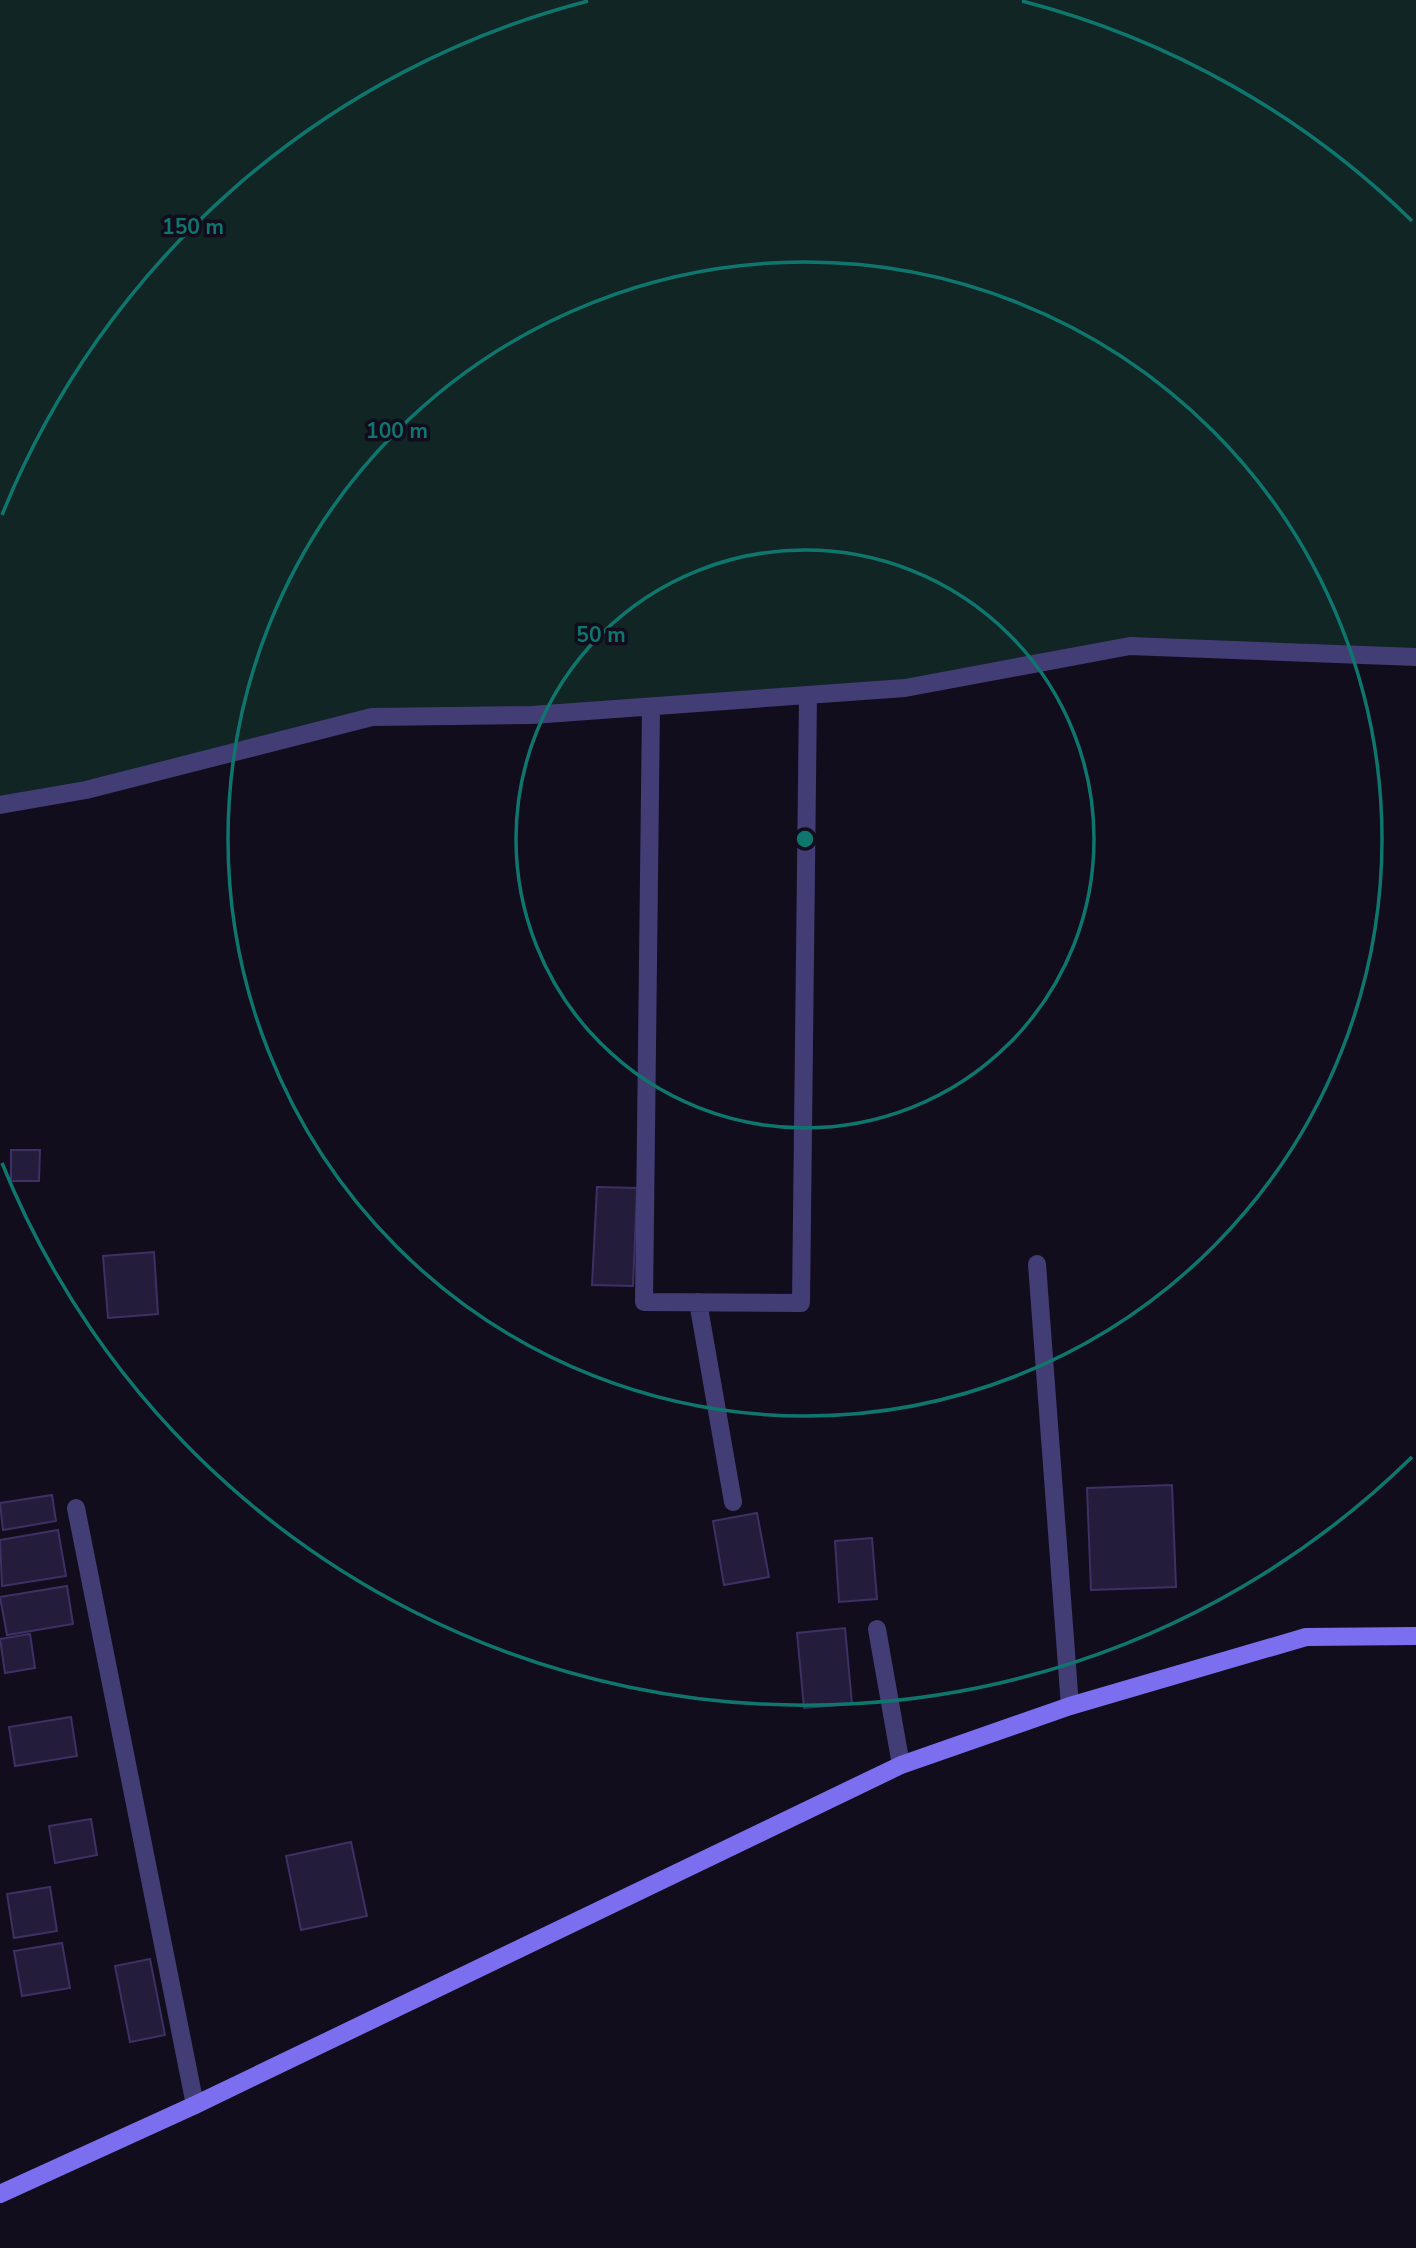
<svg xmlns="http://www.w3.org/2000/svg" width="1416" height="2248" font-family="'Nunito Sans',sans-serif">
<rect width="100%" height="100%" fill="#110d1c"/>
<!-- green -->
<path fill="#112525" d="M 0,0 L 1416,0 L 1416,657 L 1130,646 L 905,688 L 372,717 L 0,805 Z"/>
<!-- building -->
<path fill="#241c3b" stroke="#3e3064" stroke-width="2" d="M 11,1150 L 40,1150 L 39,1181 L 11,1181 Z
M 597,1187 L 637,1188 L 633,1286 L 592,1285 Z
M 154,1252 L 158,1314 L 108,1318 L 103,1256 Z
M 1172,1485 L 1176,1587 L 1091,1590 L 1087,1488 Z
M 52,1495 L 56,1521 L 3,1530 L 0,1503 Z
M 757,1513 L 769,1577 L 724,1585 L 713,1521 Z
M 58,1530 L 66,1576 L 2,1586 L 0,1540 Z
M 872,1538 L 877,1599 L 839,1602 L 835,1541 Z
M 67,1586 L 73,1624 L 7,1635 L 0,1597 Z
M 845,1628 L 852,1704 L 804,1708 L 797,1633 Z
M 30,1634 L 35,1668 L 5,1673 L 0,1639 Z
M 71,1717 L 77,1756 L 15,1766 L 9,1727 Z
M 91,1819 L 97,1855 L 55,1863 L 49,1826 Z
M 351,1842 L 367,1916 L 301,1930 L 286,1856 Z
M 50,1887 L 57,1931 L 14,1938 L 7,1894 Z
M 62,1943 L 70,1988 L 22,1996 L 14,1951 Z
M 150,1959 L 165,2035 L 130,2042 L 115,1966 Z"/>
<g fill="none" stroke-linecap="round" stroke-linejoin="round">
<!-- street -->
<path stroke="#433d76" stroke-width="18" d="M 651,707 L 644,1302 L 801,1303 L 808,695
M 0,805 L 86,790 L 372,717 L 532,715 L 905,688 L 1130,646 L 1416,657
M 1037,1264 L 1070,1706
M 698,1302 L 733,1502
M 76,1508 L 195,2105
M 877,1629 L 901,1765"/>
<!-- secondary -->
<path stroke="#7b6fef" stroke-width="18" d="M 0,2194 L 195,2105 L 901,1765 L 1070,1706 L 1306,1637 L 1416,1636"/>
</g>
<!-- distance rings -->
<g fill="none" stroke="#0f766e" stroke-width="3.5">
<circle cx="805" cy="839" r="289"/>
<circle cx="805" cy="839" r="577"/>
<path d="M1412 1457A866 866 0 0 1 2 1163M2 515A866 866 0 0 1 588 1M1022 1A866 866 0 0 1 1412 221"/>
</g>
<circle cx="805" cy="839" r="10" fill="#0f766e" stroke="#110d1c" stroke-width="3.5"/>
<g font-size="21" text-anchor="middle" font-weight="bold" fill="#0f766e" stroke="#110d1c" stroke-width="7" stroke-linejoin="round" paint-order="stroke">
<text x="193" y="234">150 m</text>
<text x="397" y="438">100 m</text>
<text x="601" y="642">50 m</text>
</g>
</svg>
